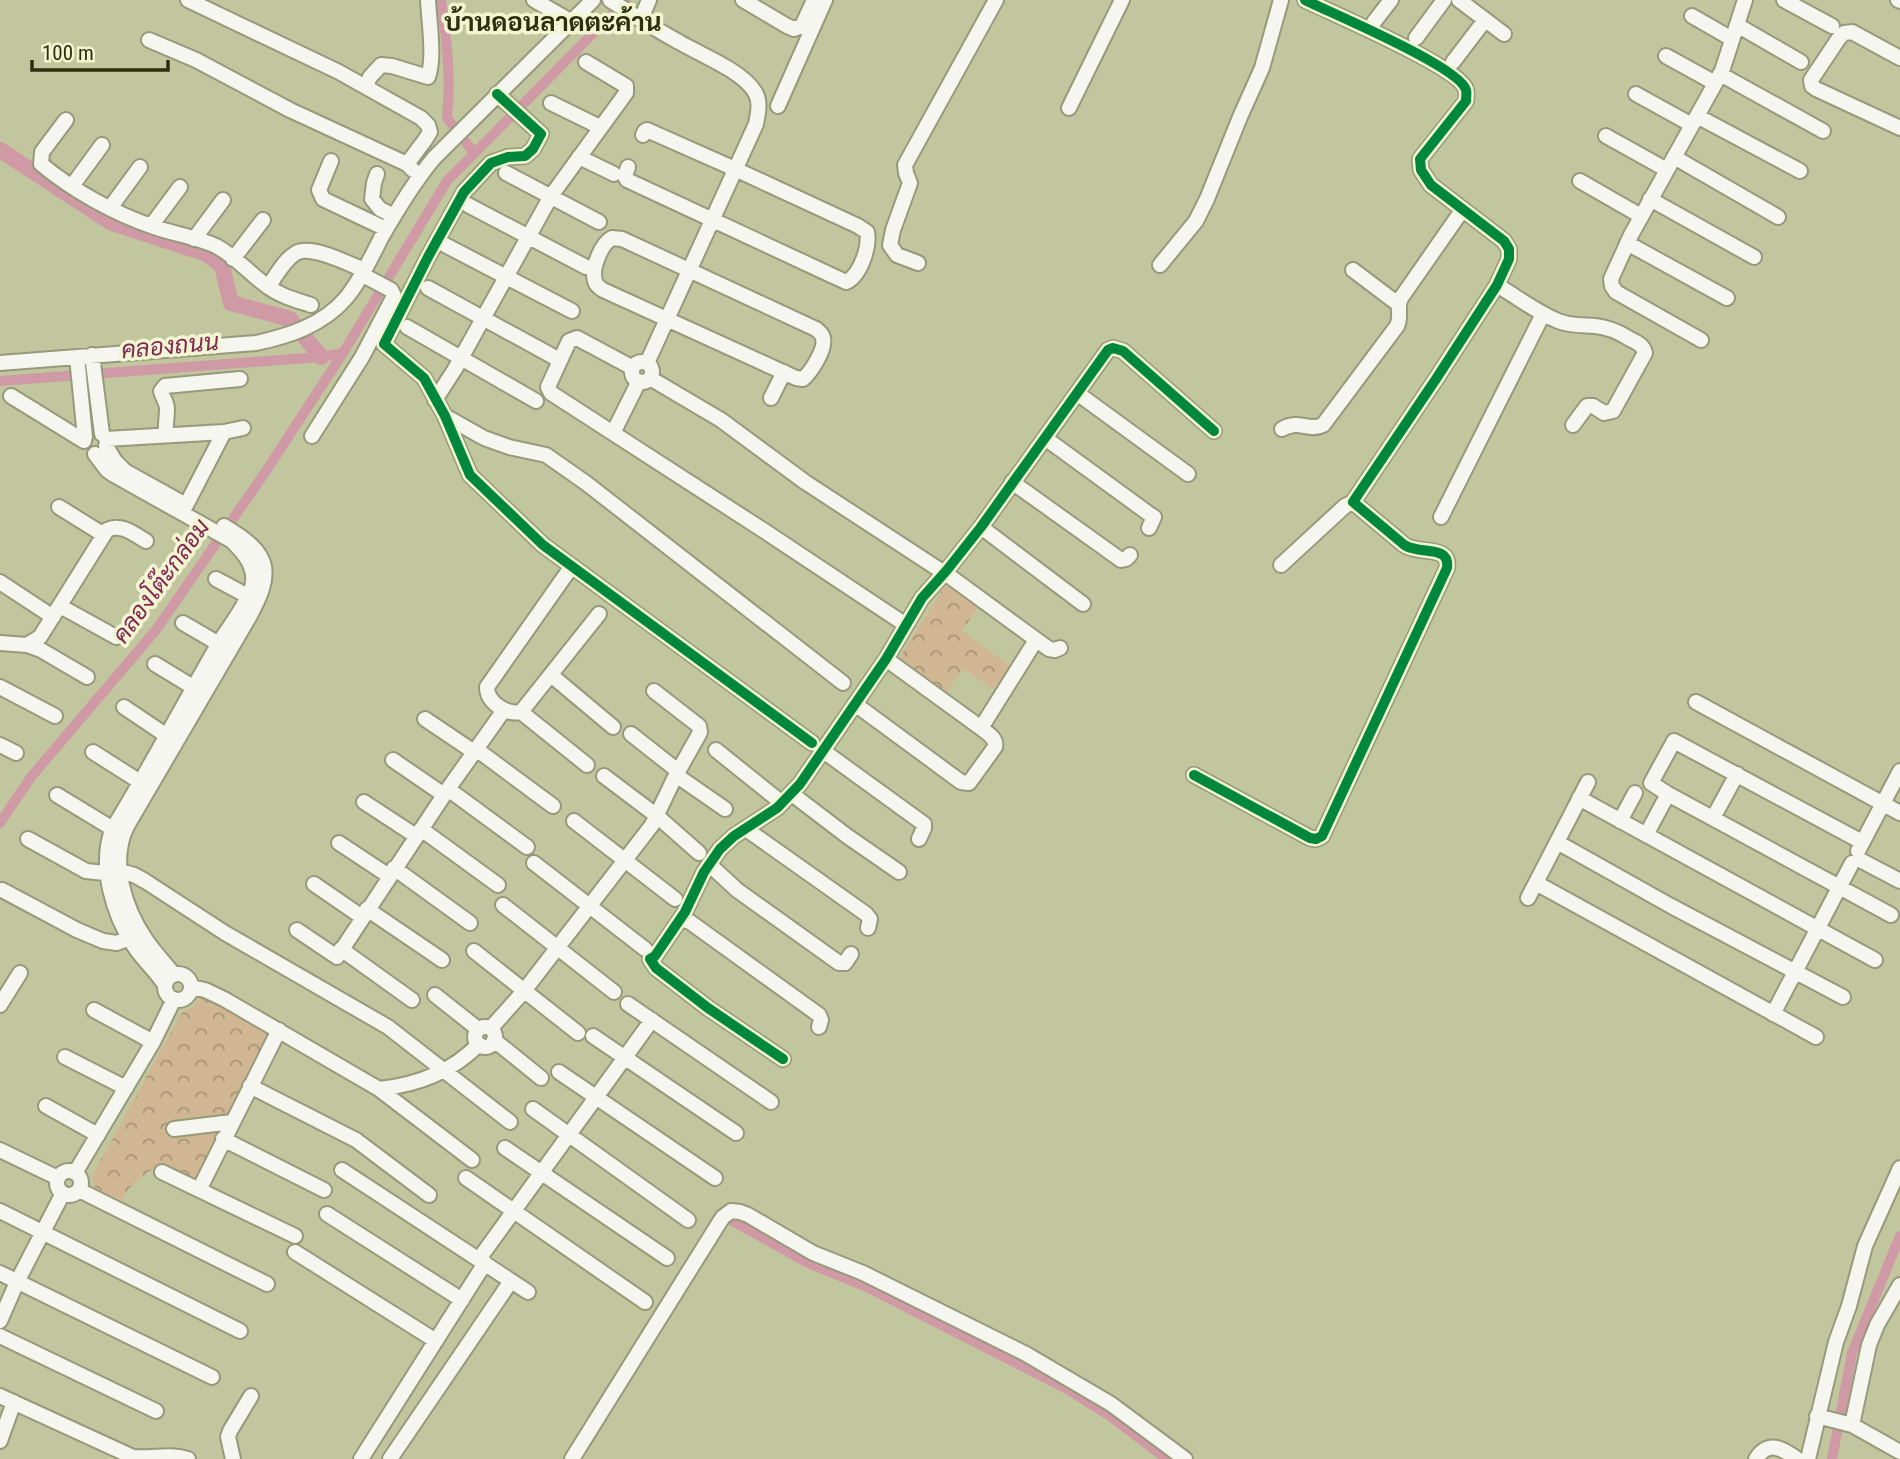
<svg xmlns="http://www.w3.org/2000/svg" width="1900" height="1459" font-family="'Roboto Condensed',Sarabun,sans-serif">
<defs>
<pattern id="forest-crowns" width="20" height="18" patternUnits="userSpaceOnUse" patternTransform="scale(1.75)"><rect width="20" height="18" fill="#d0b693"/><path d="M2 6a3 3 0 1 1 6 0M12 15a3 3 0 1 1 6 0" fill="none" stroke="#a99477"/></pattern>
</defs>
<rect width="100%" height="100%" fill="#c2c69e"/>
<!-- forest -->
<path fill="url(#forest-crowns)" d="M 945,586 L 956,590 L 978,607 L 962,631 L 1011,667 L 993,689 L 963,669 L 945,694 L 898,660 Z
M 201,997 L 208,998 L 283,1041 L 203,1191 L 163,1172 L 149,1171 L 129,1188 L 122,1200 L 95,1188 L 92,1176 L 183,1011 L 194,1006 Z"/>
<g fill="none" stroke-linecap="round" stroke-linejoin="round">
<!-- canal -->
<path stroke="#cf99a5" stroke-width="10" d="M 441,0 C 447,40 451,78 447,118 L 474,153
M 0,381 L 321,357 L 343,353
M 0,823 L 31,777 L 156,630 L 266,471 L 343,353 L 447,181 L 626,0
M 734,1222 L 808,1263 L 865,1286 L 1069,1390 L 1110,1416 L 1167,1459
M 1832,1459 L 1852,1353 L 1900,1236"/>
<!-- river -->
<path stroke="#cf99a5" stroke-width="16" d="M 0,150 L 112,223 L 207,254 L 222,266 L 231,303 L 290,319 L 321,357"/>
<!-- minor casing -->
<g stroke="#979a7a" stroke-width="18">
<path id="minor" d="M 188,0 L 339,72 L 421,118 L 428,125 L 430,132 L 425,140 L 407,164
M 534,0 L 572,22
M 610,0 C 632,14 655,29 679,42 C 701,55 741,70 755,92 C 761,102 758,113 756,124 L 647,363
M 743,0 L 787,26 L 794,29 L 802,26 L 814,0
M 1459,0 L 1504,34
M 1784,0 L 1832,26
M 1898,0 L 1900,1
M 1692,16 L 1732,39
M 641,19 L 649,0
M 1374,22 L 1391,0
M 1737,25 L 1801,62
M 1416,38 L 1444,0
M 149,40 L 196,60 L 290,110 L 407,164 L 413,170
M 1666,56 L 1715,83
M 1900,58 L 1852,32 L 1844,33 L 1839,38 L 1811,80 L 1812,86 L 1816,89 L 1900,128
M 1453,62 L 1485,20
M 1720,74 L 1823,131
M 366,86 L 370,77 L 381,65 L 392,66 L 428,77 C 435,57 429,22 428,0
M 497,94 L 541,134 L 533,149 L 525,156 L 508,157 L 491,163 L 464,192 L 428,257 L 384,344 L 424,378 L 445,416 L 470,475 L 543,545 L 812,743
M 1636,94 L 1692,125
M 551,103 L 600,127
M 778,106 L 825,0
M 1069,108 L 1122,0
M 1697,116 L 1800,171
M 66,120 L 42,152 L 41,164 C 72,190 115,214 154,227 C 174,234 197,237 216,246 C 235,256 250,274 267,286 C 280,296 296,300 311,305
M 1606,136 L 1667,170
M 579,157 L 614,174
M 1674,157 L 1778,217
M 331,161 L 319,190 L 323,199 L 386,229
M 628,167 L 625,176 L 627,180 L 846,282 C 860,276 870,247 867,232 L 858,226 L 735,169 L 647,130 L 645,131 L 643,135
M 506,173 L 599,222
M 377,174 L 374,183 L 372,199 L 380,209 L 394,216
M 1580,181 L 1641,216
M 72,186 L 102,145
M 1650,199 L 1754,257
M 468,205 L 586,267
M 110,208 L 140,167
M 151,226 L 180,187
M 612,238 L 622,239 L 816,329 C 819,332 822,333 823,338 C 826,349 811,372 803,379 L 796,378 L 603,290 C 599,287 596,286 595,281 C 591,269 601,244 612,238 Z
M 194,239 L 223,200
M 1627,243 L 1727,298
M 445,245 L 572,311
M 233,259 L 263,220
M 918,263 L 897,255 L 890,245 L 893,230 L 910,183 L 906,173 L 905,165 L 996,0
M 1160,265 L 1196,221 L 1207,199 L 1240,117 L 1262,68 L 1281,0
M 1353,270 L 1398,304
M 1497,285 C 1517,297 1536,312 1558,321 C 1571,326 1582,325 1595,326 C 1608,327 1619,332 1630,339 C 1638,343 1643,345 1645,353 L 1613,411 L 1604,413 L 1593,406 L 1587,406 L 1573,425
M 268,287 C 276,276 284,260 296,253 C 311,244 349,264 364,270
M 428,288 L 554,357
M 407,327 L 536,401
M 1701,340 L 1616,292 L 1612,286 L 1611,279 L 1631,235 L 1722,71 L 1745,0
M 92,355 L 102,434
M 77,357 L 85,437
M632 372a10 10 0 1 1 20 0a10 10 0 1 1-20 0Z
M 0,363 L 256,343 C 289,336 323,325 346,298 C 360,281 371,258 381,238 C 397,210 413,183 434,158 L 593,0
M 633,368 L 577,338 L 569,341 L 548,387 L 551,393 L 766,532 L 906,625
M 650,378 L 721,420 L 805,482 L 952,578 L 1049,649 L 1055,650 L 1060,648
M 1077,393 L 1188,474
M 11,396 L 84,441
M 771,398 L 784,372
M 435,400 L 455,369 L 551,196 L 626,93 L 626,86 L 586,62
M 445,416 L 484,438 L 509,447 L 546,455 L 586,483 L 843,683
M 1282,429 C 1300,419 1308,432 1323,425 L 1397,326 C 1402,316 1396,308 1401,298 L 1463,209
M 224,432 L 243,428
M 613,433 L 639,381
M 166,435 C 165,426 167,418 167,409 C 167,402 162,397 161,391 L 165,386 L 240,379
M 312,436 L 362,357 L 394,296 L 391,290 L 361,274
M 1045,438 L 1152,516 L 1154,517 L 1149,528
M 106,439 L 224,432 L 182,513
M 106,446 L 115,461 L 125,471 L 179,501
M 95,454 L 107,470 L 114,475 L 232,541 C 243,552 255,565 253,582 C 252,598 228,628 219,643 C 183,705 150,768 112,830 C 99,867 113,914 134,946 C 143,960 156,971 165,985
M 1012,482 L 1121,560 L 1126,559 L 1130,555
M 59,507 L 104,535
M 1441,517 L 1543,314
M 981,527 L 1083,604
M 1281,565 L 1345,506 L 1353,502
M 572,566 L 487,687 C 487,703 507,715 521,712 L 599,614
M 216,579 L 255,600
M 0,582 L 53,617
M 60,606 L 116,637
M 183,623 L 219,644
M 0,643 L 27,645 L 41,650 L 87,677
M 27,645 L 40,637 L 107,530 C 121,523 134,534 146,541
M 155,664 L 201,692
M 551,675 L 613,727
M 0,687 L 55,716
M 1696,702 L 1900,813
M 855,704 L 961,782 L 969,783 L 995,747 C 997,738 987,733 981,728 L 886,659
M 124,707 L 167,736
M 521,712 L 587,765
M 425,719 L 474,752
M 981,728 L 1036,640
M 631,734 L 678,771
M 0,745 L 16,753
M 476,749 L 553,806
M 716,750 L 782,803
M 822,750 L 924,824 L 924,828 L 919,839
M 93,752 L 148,787
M 393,760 L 444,795
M 676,775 L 725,809
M 1194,775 L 1310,838 L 1316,839 L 1322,836 L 1447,568 C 1450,547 1426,553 1412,548 C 1409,548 1404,545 1402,543 L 1353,502 L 1436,379 L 1497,285 L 1509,259 L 1509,249 L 1504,241 L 1431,185 L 1421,170 L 1420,159 L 1466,101 C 1466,97 1467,93 1466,90 C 1460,67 1331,13 1305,0
M 604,776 L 657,816 L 699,853
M 448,789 L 527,847
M 792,794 L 847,836 L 899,872
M 1668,794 L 1651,783 L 1674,741 L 1862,842
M 57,795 L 113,829
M 1579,798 L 1875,960
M 364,802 L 416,836
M 1713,818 L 1737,774
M 574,821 L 675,899
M 1620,821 L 1635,793
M 421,829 L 498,885
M 746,829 L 866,914 L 870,919 L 868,928
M 1646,835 L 1668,794 L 1891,915
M 28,839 L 86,871 L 104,873 L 121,871 L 134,875 L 145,881 L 225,933 L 388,1027 L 510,1122
M 1557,842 L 1671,906 L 1843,997
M 339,843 L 389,876
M 1858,851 L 1900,771
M 1862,861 L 1900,881
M 534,863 L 645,949
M 710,865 L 737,890 L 839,963 L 845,963 L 851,954
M 394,868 L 470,923
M 1536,883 L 1816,1037
M 314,884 L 362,917
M 2,890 L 77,930 L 103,941 L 117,943 L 137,935
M 1528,898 L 1588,782
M 503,905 L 614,992
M 367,909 L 442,960
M 681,919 L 690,922 L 819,1015 L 821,1020 L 819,1027
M 297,930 L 337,957 L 448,789 L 504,710
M 341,949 L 412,1000
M 474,951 L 578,1033
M165 987a13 13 0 1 1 26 0a13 13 0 1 1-26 0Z
M 174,975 C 165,963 154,952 146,940 C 125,909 109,862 127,826 L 248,619 C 274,572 272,554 224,526
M 191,987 L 205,990 L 224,999 L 379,1089 C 416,1085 452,1072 479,1044
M 435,995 L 478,1029
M 628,1004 L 771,1102
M 0,1005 L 20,973
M 94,1010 L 153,1042
M 1773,1014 L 1852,863
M475 1037a10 10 0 1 1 20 0a10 10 0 1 1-20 0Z
M 491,1028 L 524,991 L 652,825 L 675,777 L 698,736 L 700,732 L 699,726 L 654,691
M 593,1036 L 736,1133
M 494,1040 L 541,1078
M 65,1057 L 126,1088
M 783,1059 L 708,1008 L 656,968 L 650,959 L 655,956 L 685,912 L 704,872 L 720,849 L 734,836 L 777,808 L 800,784 L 886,659 L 922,598 L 947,570 L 981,527 L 1108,350 L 1113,348 L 1123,351 L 1214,431
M 559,1072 L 715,1178
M 250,1086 L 356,1140 L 429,1195
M 379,1089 L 472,1160
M 46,1106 L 98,1135
M 533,1109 L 688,1220
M 174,1129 L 232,1122
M 223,1139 L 324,1190
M 505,1148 L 667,1258
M 0,1150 L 58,1178
M 342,1170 L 528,1292
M57 1183a12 12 0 1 1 24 0a12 12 0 1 1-24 0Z
M 162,1172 L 295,1236
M 75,1173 L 153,1042 L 174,999
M 466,1178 L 645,1302
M 79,1190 L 267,1284
M 199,1190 L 279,1030
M 0,1211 L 240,1331
M 327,1214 L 462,1300
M 295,1252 L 436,1341
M 479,1259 L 652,1020
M 0,1273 L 212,1377
M 0,1321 L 17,1282 L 63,1193
M 0,1336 L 156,1411
M 0,1396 L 133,1457 C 152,1459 169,1453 188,1459
M 1817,1416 L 1852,1425 L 1900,1452
M 1852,1425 L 1869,1345 L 1877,1325 L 1900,1285
M 0,1441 L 14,1402
M 233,1459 L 228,1437 L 230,1431 L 251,1396
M 361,1459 L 485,1263
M 390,1459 L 511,1281
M 572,1459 L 719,1223 L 723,1217 L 731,1211 L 740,1212 L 748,1215 L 813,1253 L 863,1273 L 1026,1354 L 1111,1404 L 1185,1459
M 1756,1459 C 1768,1440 1782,1448 1797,1459
M 1808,1459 L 1836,1342 L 1849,1306 L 1865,1246 L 1900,1168"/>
</g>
<!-- minor -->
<use href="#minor" stroke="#f6f6f0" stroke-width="14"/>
<!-- cycleway casing -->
<g stroke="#f1f5d0" stroke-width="15">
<path id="cycleway" d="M 497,94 L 541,134 L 533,149 L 525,156 L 508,157 L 491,163 L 464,192 L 428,257 L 384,344 L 424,378 L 445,416 L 470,475 L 543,545 L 812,743
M 1194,775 L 1310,838 L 1316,839 L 1322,836 L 1447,568 C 1450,547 1426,553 1412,548 C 1409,548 1404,545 1402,543 L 1353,502 L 1436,379 L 1497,285 L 1509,259 L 1509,249 L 1504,241 L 1431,185 L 1421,170 L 1420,159 L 1466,101 C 1466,97 1467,93 1466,90 C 1460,67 1331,13 1305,0
M 783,1059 L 708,1008 L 656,968 L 650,959 L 655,956 L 685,912 L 704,872 L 720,849 L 734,836 L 777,808 L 800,784 L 886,659 L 922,598 L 947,570 L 981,527 L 1108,350 L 1113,348 L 1123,351 L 1214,431"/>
</g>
<!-- cycleway -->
<use href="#cycleway" stroke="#00873e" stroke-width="10"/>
</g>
<g text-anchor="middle" stroke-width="7" stroke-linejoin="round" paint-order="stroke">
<!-- water labels -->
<g font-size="24" font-style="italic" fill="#812555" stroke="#f1f5d0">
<text transform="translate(170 346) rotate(-5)" y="8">คลองถนน</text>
<text transform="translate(161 581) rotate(-54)" y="8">คลองโต๊ะกล่อม</text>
</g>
<!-- quarter labels -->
<g font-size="26" font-weight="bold" fill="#2c2e10" stroke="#f1f5d0">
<text x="553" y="31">บ้านดอนลาดตะค้าน</text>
</g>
</g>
<!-- scale -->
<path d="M32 60v10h136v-10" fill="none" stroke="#2c2e10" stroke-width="3.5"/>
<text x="42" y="60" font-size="21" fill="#2c2e10" stroke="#f1f5d0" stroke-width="5" paint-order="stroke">100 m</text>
</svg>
